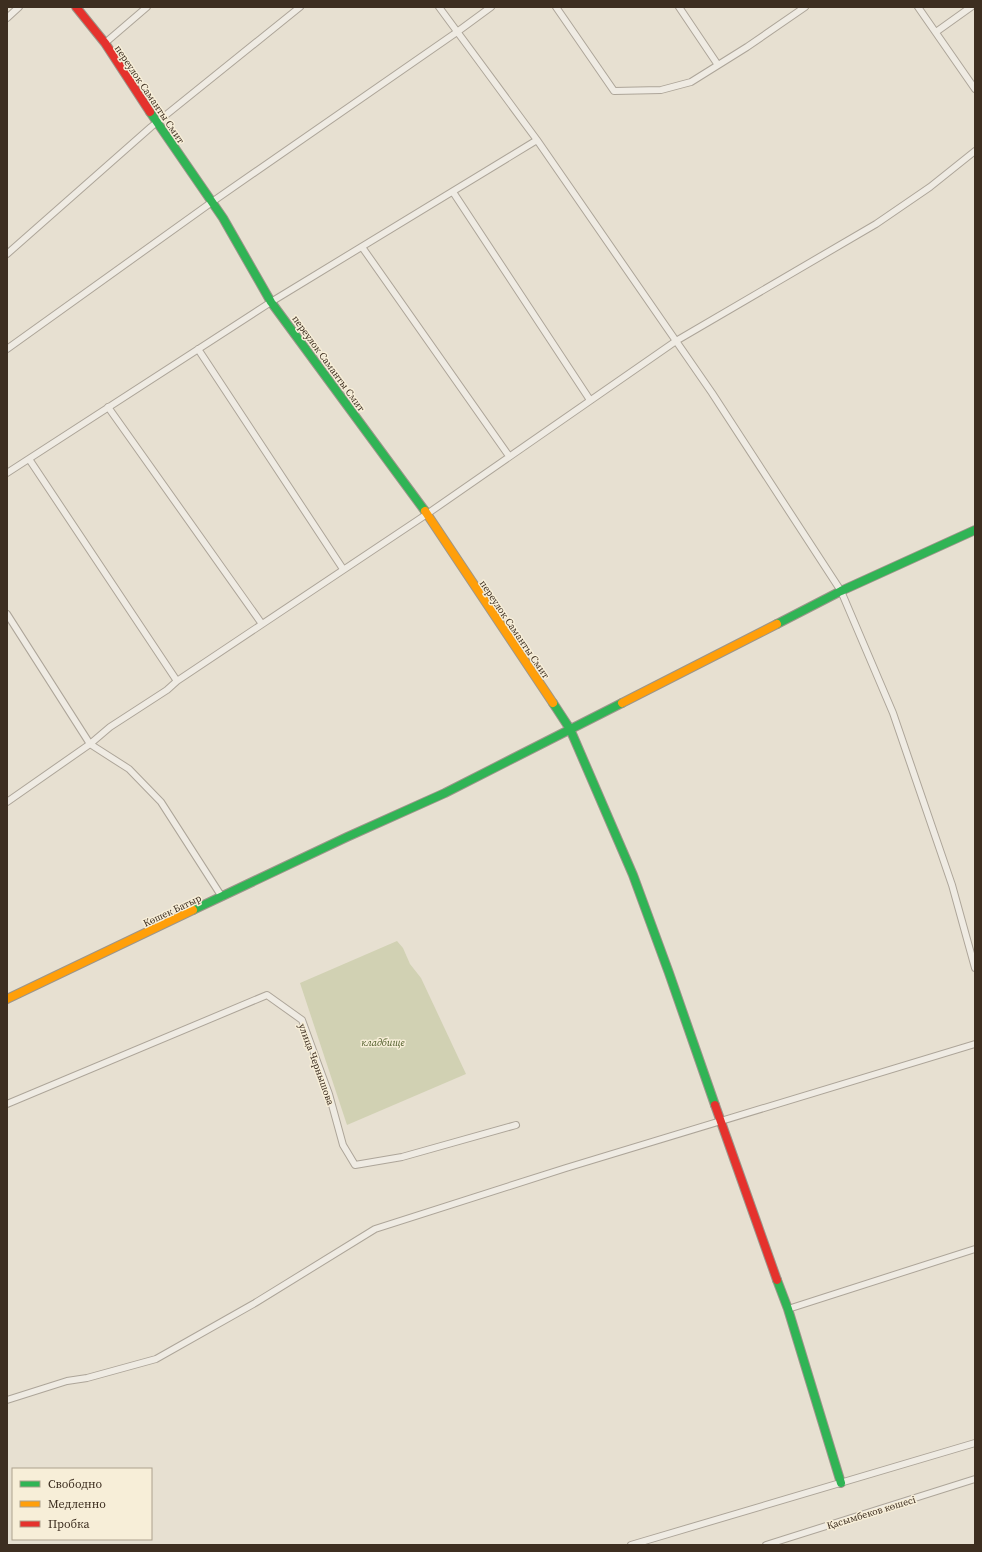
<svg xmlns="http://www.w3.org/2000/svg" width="982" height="1552" font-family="'Source Serif 4',serif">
<rect width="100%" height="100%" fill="#e7e0d1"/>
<!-- cemetery -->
<path fill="#d1d1b3" d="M 397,941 L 403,948 L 410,964 L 421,978 L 466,1074 L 347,1125 L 300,983 Z"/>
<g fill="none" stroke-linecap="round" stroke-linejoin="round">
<!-- street casing -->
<g stroke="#ada599" stroke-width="8">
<path id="street" d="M 439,7 L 537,140 L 712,393 L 841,591 L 893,713 L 952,885 L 975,968
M 556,7 L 614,91 L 661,90 L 691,82 L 747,47 L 805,7
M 679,7 L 718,65
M 918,7 L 975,89
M 7,18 L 19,7
M 936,32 L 971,7
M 105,43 L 147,7
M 453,192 L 590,400
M 362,247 L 509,456
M 7,254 L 151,127 L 300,7
M 7,349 L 212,202 L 457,32 L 491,7
M 198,349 L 343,569
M 108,407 L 262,624
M 29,459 L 177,681
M 7,473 L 271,302 L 537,140
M 7,614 L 90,744 L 129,769 L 161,802 L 222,897
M 7,802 L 90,744 L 110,727 L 167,690 L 177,681 L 427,514 L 676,341 L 876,224 L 930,187 L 975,151
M 7,1104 L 267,995 L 302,1020 L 329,1094 L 343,1145 L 355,1165 L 402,1157 L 516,1125
M 788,1309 L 975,1249
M 7,1400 L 67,1381 L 87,1378 L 156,1359 L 255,1303 L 375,1229 L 566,1168 L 975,1044
M 631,1545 L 975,1443
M 766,1545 L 975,1479"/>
</g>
<!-- fast casing -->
<g stroke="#9c958a" stroke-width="10">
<path id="fast" d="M 150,112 L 223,218 L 271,302 L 425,511
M 777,624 L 841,591 L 975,530
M 553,703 L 570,729 L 633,875 L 669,973 L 715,1105
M 193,910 L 347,837 L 445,793 L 622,703
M 777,1280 L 788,1309 L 841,1483"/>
</g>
<!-- slow casing -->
<g stroke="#9c958a" stroke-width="10">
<path id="slow" d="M 425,511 L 553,703
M 622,703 L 777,624
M 7,999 L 193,910"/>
</g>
<!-- jam casing -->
<g stroke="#9c958a" stroke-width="10">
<path id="jam" d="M 76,7 L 105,43 L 150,112
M 715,1105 L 777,1280"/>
</g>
<!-- street -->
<use href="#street" stroke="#efebe3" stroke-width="6"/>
<!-- fast -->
<use href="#fast" stroke="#30b455" stroke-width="8"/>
<!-- slow -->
<use href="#slow" stroke="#ff9f0a" stroke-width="8"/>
<!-- jam -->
<use href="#jam" stroke="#e5322d" stroke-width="8"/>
</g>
<g text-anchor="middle" stroke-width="3" stroke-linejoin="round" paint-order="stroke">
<!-- street labels -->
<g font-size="10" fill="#3d2e20" stroke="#f7eed8">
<text transform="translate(150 94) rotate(56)" y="4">переулок Саманты Смит</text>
<text transform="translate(329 363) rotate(54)" y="4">переулок Саманты Смит</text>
<text transform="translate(515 629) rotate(56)" y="4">переулок Саманты Смит</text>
<text transform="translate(172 910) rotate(-25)" y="4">Көшек Батыр</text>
<text transform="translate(317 1064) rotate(70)" y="4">улица Чернышова</text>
<text transform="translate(871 1512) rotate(-17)" y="4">Қасымбеков көшесі</text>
</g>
<!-- park labels -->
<g font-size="10" font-style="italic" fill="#4d5a26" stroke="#f7eed8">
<text x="383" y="1046">кладбище</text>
</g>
</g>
<!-- border -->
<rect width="982" height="1552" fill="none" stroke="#3d2e20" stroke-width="16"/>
<!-- legend -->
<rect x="12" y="1468" width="140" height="72" fill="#f7eed8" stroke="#ada18e"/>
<rect x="20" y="1481" width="20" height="6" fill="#30b455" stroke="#ada18e"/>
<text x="48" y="1488" font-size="12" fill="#3d2e20">Свободно</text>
<rect x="20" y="1501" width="20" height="6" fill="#ff9f0a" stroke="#ada18e"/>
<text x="48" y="1508" font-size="12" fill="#3d2e20">Медленно</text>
<rect x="20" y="1521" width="20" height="6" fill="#e5322d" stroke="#ada18e"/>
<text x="48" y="1528" font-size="12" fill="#3d2e20">Пробка</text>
</svg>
